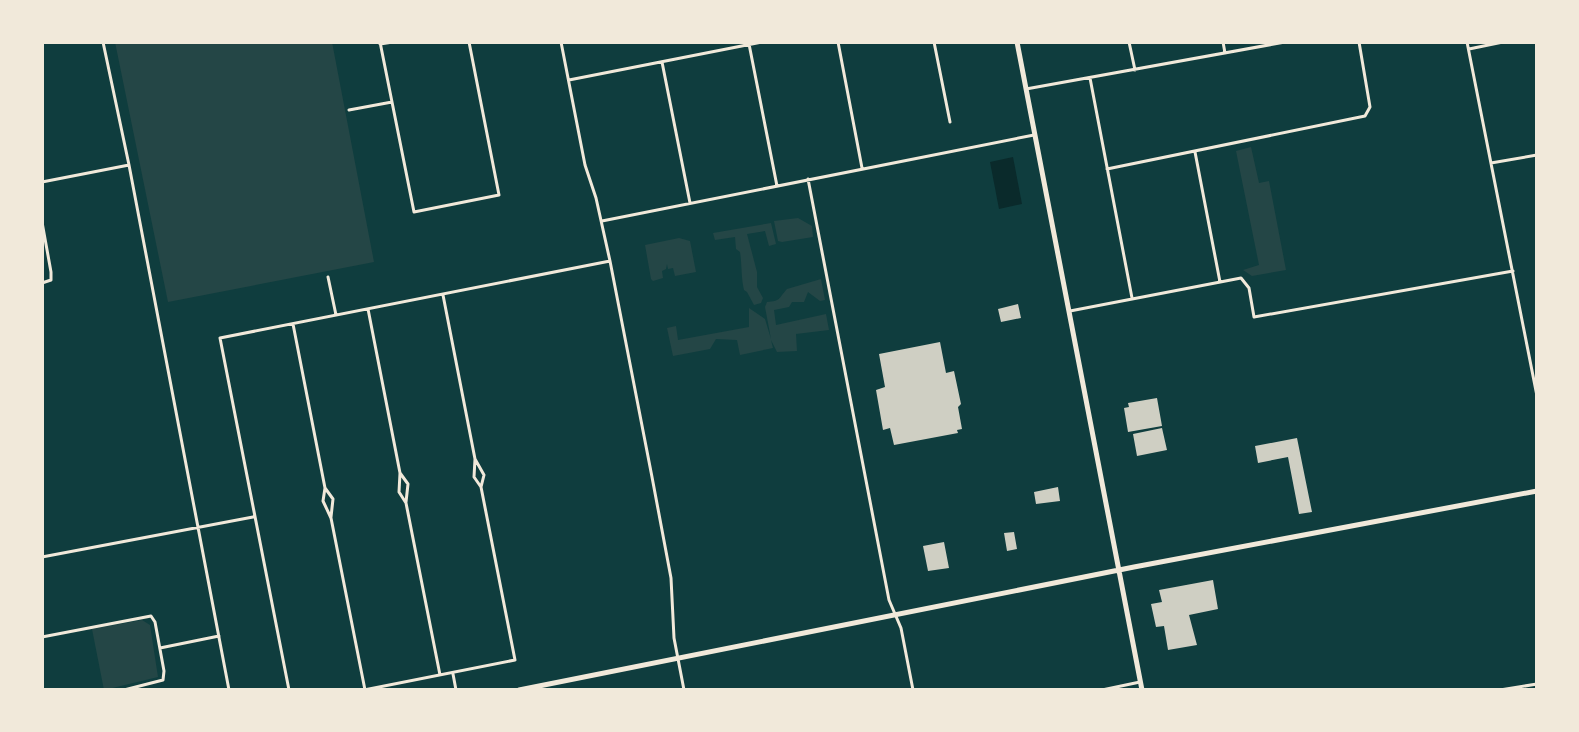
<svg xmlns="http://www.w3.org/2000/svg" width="1579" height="732" font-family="Jost,sans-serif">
<rect width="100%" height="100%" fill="#0f3d3e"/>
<!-- green -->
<path fill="#244646" d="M 115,42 L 332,42 L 374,262 L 168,302 Z
M 1251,147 L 1259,183 L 1269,181 L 1286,270 L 1252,276 L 1243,270 L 1259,265 L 1236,151 Z
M 798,218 L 812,226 L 813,237 L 782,242 L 778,241 L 774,221 Z
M 771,223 L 776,244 L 769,246 L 765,231 L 747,234 L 757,272 L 757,287 L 763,298 L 761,303 L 754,305 L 747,292 L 744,290 C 741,277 742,265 740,252 L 736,249 L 735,237 L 715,240 L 713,233 Z
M 679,238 L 690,241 L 696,272 L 675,276 L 673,268 L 668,269 L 667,264 L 666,269 L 662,271 L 663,278 L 653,281 L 651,279 L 645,245 Z
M 821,279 L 825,300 L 820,301 L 808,292 L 804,302 L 792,302 L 789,307 L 774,310 L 776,325 L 826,314 L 829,330 L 796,334 L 797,351 L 777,352 L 771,340 L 773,348 L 740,355 L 737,340 L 716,339 L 710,349 L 673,356 L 667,328 L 676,326 L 678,340 L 749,327 L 749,308 L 765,319 L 771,339 L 765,307 L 767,302 C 781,301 778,299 787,289 Z
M 142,620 L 150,625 L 158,677 L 104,690 L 92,629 Z"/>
<!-- water -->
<path fill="#0a2a2b" d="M 1013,157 L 1022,204 L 999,209 L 990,162 Z"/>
<!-- building -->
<path fill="#cfcfc3" d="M 1018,304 L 1021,318 L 1001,322 L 998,309 Z
M 940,342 L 946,373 L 954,371 L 961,404 L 958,407 L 962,429 L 957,430 L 958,433 L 894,445 L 890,428 L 883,430 L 876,390 L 885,387 L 879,354 Z
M 1157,398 L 1162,426 L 1128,432 L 1124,408 L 1129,407 L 1128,403 Z
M 1162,428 L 1167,450 L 1137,456 L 1133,434 Z
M 1297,438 L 1312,512 L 1299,514 L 1288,457 L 1258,463 L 1255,446 Z
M 1058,487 L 1060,501 L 1036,504 L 1034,492 Z
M 1014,532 L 1017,549 L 1007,551 L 1004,533 Z
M 944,542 L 949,568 L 928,571 L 923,546 Z
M 1213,580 L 1218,609 L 1189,615 L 1197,645 L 1168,650 L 1164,626 L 1156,627 L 1151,604 L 1162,602 L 1159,590 Z"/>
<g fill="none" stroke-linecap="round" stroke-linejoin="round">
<!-- minor -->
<path stroke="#f1e9da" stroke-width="3" d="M 103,42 L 129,165 L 229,690
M 380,42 L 414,212 L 499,195 L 469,42
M 561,42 L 585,165 L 596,198 L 610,261 L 652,477 L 671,578 L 674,638 L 684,690
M 838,42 L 862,168
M 934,42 L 950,122
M 1129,42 L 1135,70
M 1223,42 L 1225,53
M 1467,42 L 1537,396
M 380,44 L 393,42
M 749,44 L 777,186
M 1469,49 L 1503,42
M 662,62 L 690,203
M 1090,78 L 1132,298
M 569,80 L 762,42
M 1026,89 L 1285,42
M 349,110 L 392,102
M 1195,152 L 1220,282
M 1491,163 L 1537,155
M 1107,169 L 1365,116 L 1370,107 L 1359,42
M 808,179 L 889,600 L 901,628 L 913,690
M 42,182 L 129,165
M 602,221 L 1034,135
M 42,222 L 51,272 L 51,280 L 42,283
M 328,277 L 336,315
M 368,309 L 400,473 L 399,492 L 406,503 L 440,675
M 1070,311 L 1241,278 L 1249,288 L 1254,317 L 1513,271
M 293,324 L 325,488 L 323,501 L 331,518 L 365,690
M 475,459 L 484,475 L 481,487
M 400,473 L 408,484 L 406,502
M 325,488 L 333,499 L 331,517
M 42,557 L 253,517
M 42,637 L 151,616 L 155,622 L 164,671 L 163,680 L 124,690
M 160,648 L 219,636
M 453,674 L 456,690
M 289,690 L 220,338 L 610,261
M 364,690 L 515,660 L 481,487 L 474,477 L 475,459 L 443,295
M 1102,690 L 1140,682
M 1500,690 L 1537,684"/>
<!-- secondary -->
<path stroke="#f1e9da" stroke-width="5" d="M 1017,42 L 1142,690
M 519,690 L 1134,567 L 1537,491"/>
</g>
<!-- border -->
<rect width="1579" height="732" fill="none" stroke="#f1e9da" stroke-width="88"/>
</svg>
